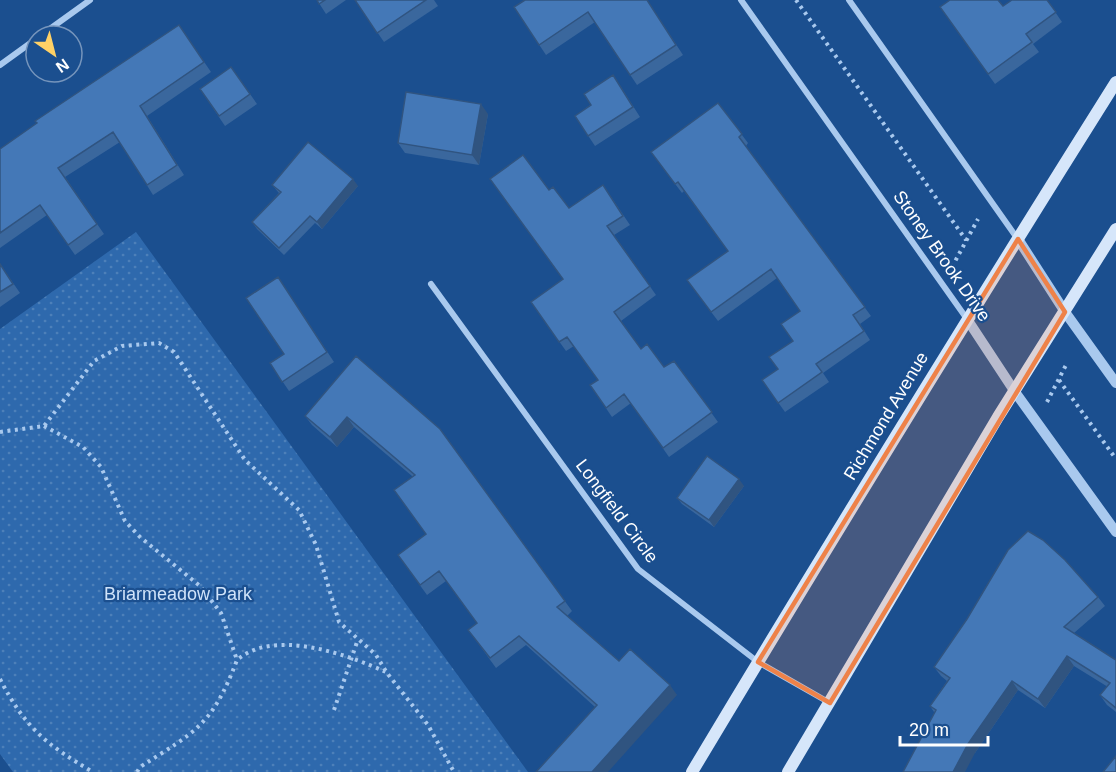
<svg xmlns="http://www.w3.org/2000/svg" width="1116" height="772" font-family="Arial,sans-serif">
<defs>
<pattern id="park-dots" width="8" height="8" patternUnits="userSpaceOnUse" patternTransform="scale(1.5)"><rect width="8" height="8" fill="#2e69ad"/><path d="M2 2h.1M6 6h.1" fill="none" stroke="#4d80b9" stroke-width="1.8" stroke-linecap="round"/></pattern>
</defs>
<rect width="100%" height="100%" fill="#1b4f8f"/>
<!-- park -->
<path fill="url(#park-dots)" d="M 136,232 L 528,772 L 13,772 L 0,754 L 0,329 Z"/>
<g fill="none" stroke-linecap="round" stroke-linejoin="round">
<!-- path -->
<path stroke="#a9c9ee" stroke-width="4" stroke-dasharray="3 4.5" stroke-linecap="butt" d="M 796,0 L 966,240
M 952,267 L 978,219
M 1059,380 L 1116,459
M 1047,402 L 1066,365
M 44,426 L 83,447 L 101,467 L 125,521 L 140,537 L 200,586 L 221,613 L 237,660
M 0,432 L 44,426 L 94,361 L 122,346 L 159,343 L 174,352 L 245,460 L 299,510 L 316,545 L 339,622 L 376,655 L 387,673 L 428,725 L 454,772
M 0,679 C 25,728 47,745 93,772
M 334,710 L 358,639
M 137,772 L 140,767 C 196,731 212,726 237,660 C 274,628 346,654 386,672"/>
<!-- minor -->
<path stroke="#a9c9ee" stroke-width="6" d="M 741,0 L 967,319
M 849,0 L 1017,238
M 40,36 L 90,0
M 0,65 L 36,39
M 431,284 L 638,569 L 758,662 L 830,703"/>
<!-- tertiary -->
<path stroke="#a9c9ee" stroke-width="10" d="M 1018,239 L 1065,312 L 1116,383
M 967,319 L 1015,392 L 1116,532"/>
<!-- secondary -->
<path stroke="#d6e6fa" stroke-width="12" d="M 692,772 C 831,540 972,311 1116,82
M 788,772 L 998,417 L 1116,229"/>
</g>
<!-- wall -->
<path fill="#3a679d" d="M 317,0 L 346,0 L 326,14 Z
M 355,0 L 434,0 L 438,6 L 384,42 Z
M 647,0 L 683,55 L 637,85 L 595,22 L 546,55 L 514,7 Z
M 1047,0 L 1062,22 L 1033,44 L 1039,52 L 995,84 L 940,7 L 1003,6 Z
M 179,25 L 211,72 L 147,116 L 184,175 L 153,195 L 120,142 L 65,177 L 104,234 L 75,255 L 47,215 L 0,248 L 0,149 Z
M 231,67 L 257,104 L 225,126 L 200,89 Z
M 619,84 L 640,117 L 595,146 L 575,116 Z
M 718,103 L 748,143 L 746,146 L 871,316 L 860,324 L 870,340 L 823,373 L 829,382 L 785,412 L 762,380 L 778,369 L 793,341 L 800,311 L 777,278 L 718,321 L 687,280 L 728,251 L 684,191 L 682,193 L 651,152 Z
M 488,114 L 479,165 L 405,153 L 398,143 Z
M 272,185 L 358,186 L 322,229 L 315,223 L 284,255 L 257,229 L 252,222 L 279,193 Z
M 603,185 L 630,225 L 614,235 L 656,295 L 621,321 L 641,349 L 664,367 L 674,361 L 718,422 L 669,457 L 631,403 L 612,417 L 590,385 L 598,380 L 574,346 L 566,351 L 531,302 L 563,279 L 549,190 L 569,208 Z
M 0,264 L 20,293 L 0,307 Z
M 278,277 L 334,362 L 289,391 L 270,363 L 284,354 Z
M 356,356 L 440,429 L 572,611 L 567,616 L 619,661 L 677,695 L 595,707 L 526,645 L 496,668 L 475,639 L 477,623 L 446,581 L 427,595 L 398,555 L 426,534 L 412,476 L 354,427 L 337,447 L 312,425 L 305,416 Z
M 744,486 L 714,527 L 682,504 L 677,498 Z
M 1098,597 L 1105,606 L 1074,633 L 1116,660 L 1116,712 L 1107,705 L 1100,695 L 1108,687 L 1074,666 L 1045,708 L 1018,690 L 975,753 L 934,712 L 930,706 L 947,681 L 941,676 L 934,667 Z"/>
<!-- shaded-wall -->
<path fill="#305480" d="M 481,104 L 488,114 L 479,165 L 472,155 Z
M 353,179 L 358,186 L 322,229 L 317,222 Z
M 347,417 L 354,427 L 337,447 L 330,437 Z
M 739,479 L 744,486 L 714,527 L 709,520 Z
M 1067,656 L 1074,666 L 1045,708 L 1038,699 Z
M 1012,681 L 1018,690 L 975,753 L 965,772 L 953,772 L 968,744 Z
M 670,685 L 677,695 L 608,772 L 592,772 Z"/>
<!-- building -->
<path fill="#4478b7" stroke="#305480" stroke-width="1.5" d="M 317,0 L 325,0 L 319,4 Z
M 355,0 L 426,0 L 377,33 Z
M 525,0 L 647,0 L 676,45 L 630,75 L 588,12 L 539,45 L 514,7 Z
M 950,0 L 998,0 L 1003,6 L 1012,0 L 1047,0 L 1056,12 L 1026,34 L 1032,42 L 988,74 L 940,7 Z
M 179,25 L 204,62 L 140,106 L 177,165 L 147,185 L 113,132 L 58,168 L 97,224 L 68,245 L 40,205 L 0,233 L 0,149 L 37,123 L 35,121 Z
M 231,67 L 250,94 L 219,116 L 200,89 Z
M 613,75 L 633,107 L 588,136 L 575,116 L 591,105 L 584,94 Z
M 406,92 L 481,104 L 472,155 L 398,143 Z
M 718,103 L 742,134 L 739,137 L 865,307 L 853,315 L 864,331 L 816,364 L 822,372 L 778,403 L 762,380 L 778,369 L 769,357 L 793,341 L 781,324 L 800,311 L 771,269 L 711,312 L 687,280 L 728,251 L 678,182 L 675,184 L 651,152 Z
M 308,142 L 353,179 L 317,222 L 310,216 L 279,248 L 252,222 L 281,192 L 272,185 Z
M 523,155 L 549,190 L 553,187 L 569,208 L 603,185 L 623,216 L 607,226 L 650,286 L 614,312 L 641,349 L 647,344 L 664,367 L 674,361 L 712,412 L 663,448 L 624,394 L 606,408 L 590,385 L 598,380 L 567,337 L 559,342 L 531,302 L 563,279 L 490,179 Z
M 0,264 L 13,284 L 0,292 Z
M 278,277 L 327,352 L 282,382 L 270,363 L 284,354 L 246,298 Z
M 356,356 L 440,429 L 565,601 L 557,607 L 619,661 L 630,649 L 670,685 L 592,772 L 536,772 L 597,705 L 519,636 L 490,658 L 468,630 L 477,623 L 439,571 L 420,585 L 398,555 L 426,534 L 394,490 L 415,475 L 347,417 L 330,437 L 305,416 Z
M 707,456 L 739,479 L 709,520 L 677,498 Z
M 1028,531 L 1043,540 L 1065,560 L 1098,597 L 1064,627 L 1116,660 L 1116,708 L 1100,695 L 1110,683 L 1067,656 L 1038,699 L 1012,681 L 968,744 L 953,772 L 903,772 L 936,710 L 930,706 L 950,678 L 934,667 L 967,619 L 1008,550 Z
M 1116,756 L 1116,772 L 1103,772 Z"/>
<!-- marked area -->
<path fill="#ee8249" fill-opacity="0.2" stroke="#ee8249" stroke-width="4.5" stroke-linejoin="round" d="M 1018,239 L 1065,312 L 830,703 L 758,662 Z"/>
<g text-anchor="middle" stroke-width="4.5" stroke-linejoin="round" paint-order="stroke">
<!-- street labels -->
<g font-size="18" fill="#fff" stroke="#1b4f8f">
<text transform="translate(942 256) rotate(55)" y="6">Stoney Brook Drive</text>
<text transform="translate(886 416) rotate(-59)" y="6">Richmond Avenue</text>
<text transform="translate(617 511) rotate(53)" y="6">Longfield Circle</text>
</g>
<!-- park labels -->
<g font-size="18" fill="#cfe3fa" stroke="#1b4f8f">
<text x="178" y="600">Briarmeadow Park</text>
</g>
</g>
<!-- north arrow -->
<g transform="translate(54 54) rotate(145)"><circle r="28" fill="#1b4f8f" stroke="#7695bc" stroke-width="1.5"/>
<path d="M0-4.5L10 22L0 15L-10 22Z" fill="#ffd166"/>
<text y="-9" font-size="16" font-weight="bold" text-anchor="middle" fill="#ffffff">N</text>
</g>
<!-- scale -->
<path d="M900 736v9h88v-9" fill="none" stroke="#ffffff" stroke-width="3"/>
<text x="909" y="736" font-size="18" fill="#ffffff" stroke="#1b4f8f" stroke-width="4.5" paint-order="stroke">20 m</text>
</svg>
